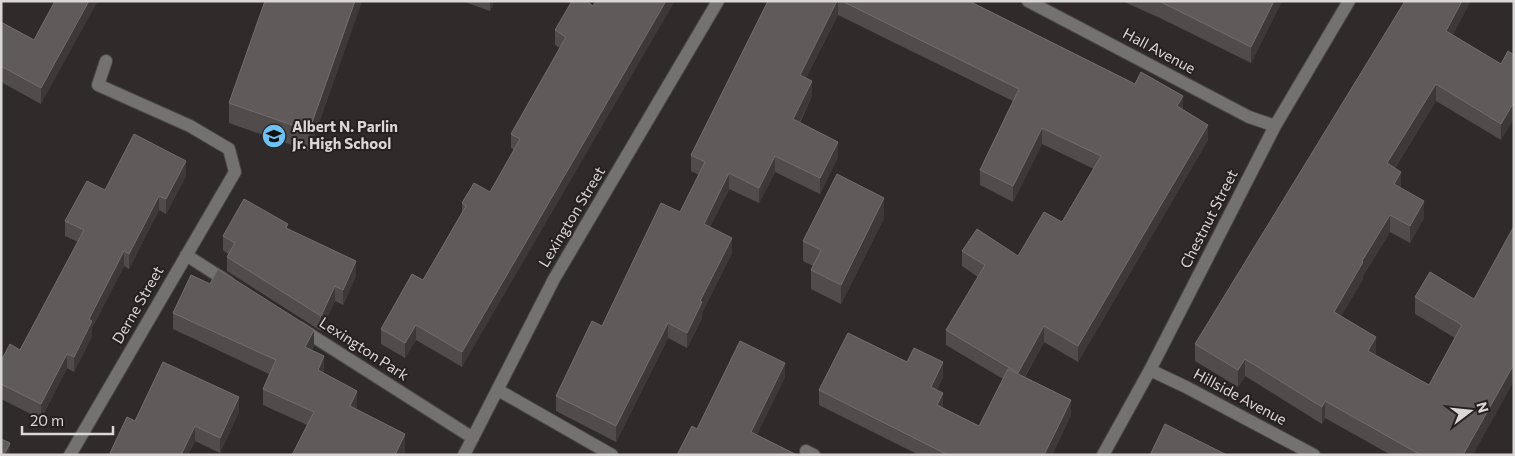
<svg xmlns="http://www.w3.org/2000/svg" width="1515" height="456" font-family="Commissioner,sans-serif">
<rect width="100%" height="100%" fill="#302b2a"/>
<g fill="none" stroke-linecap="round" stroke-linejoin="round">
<!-- minor casing -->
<g stroke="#4b4746" stroke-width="14">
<path id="minor" d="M 1028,1 L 1249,117 L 1275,126
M 186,255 L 228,282
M 300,328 L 473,438
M 1150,370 L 1186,387 L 1314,455
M 498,390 L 612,455
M 806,451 L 814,455
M 70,455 L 235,172 L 229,149 L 190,126 L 98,85 L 106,61
M 464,455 L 554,279 L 718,1
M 1103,455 L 1150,370 L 1275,126 L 1349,1"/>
</g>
<!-- minor -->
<use href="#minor" stroke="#747171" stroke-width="12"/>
</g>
<!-- wall -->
<path fill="#514c4b" d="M 55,1 L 41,104 L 1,82 L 1,22 L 34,40 Z
M 265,1 L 362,1 L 309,151 L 229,123 L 229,103 Z
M 462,1 L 494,1 L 490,11 Z
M 586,1 L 462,367 L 416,340 L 405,358 L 381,344 L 381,329 L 423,280 L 462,212 L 462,203 L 490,192 L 514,150 L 511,148 L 511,134 L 560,48 L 555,45 L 555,30 Z
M 768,1 L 969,1 L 1183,110 L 1208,140 L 1078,362 L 1044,342 L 1025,377 L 1071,415 L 1052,455 L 919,455 L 819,405 L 819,390 L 907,362 L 943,377 L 937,390 L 942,408 L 979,426 L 1003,379 L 946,345 L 946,330 L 978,277 L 962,266 L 962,251 L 1018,256 L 1062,222 L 1094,169 L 1042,144 L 1013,202 L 980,185 L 980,170 L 1013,101 L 838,15 L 806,78 L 812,96 L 800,123 L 838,157 L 820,194 L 775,172 L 759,203 L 729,189 L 710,227 L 732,253 L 702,313 L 702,318 L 687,348 L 668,338 L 616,442 L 556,411 L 556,396 L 602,326 L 680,212 L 699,175 L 691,171 L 691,155 Z
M 1122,1 L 1282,1 L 1251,63 L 1160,18 Z
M 1453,35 L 1501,64 L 1508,51 L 1501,140 L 1436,101 L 1395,168 L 1401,188 L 1424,218 L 1410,243 L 1390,232 L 1363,276 L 1363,279 L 1341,316 L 1376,353 L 1375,355 L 1429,385 L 1455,338 L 1415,314 L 1415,297 L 1474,299 L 1473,455 L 1391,455 L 1325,418 L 1322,424 L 1245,376 L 1238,387 L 1195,361 L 1195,344 Z
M 186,176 L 166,214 L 159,210 L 129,269 L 124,266 L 92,328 L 92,336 L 74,372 L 67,368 L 41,419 L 1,399 L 1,361 L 20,350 L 78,242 L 65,236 L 65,221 L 105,190 Z
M 884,218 L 841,304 L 811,289 L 811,270 L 813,266 L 803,261 L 803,241 Z
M 288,229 L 356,276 L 343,305 L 335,301 L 321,331 L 227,271 L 227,257 L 228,254 L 223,250 L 223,236 Z
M 173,313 L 314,346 L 312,350 L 324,373 L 357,407 L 356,409 L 405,451 L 403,455 L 292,455 L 307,425 L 263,405 L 263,389 L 269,374 L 173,329 Z
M 239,412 L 220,453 L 195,441 L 188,455 L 110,455 L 110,453 L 135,421 Z"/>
<!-- shaded-wall -->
<path fill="#3e3838" d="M 89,1 L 98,1 L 41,104 L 41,88 Z
M 355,1 L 362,1 L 309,151 L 309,131 Z
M 490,1 L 494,1 L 490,11 Z
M 666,1 L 675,1 L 462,367 L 462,352 Z
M 837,1 L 838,1 L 838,15 L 800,90 L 800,75 Z
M 1274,1 L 1282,1 L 1251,63 L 1251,47 Z
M 1462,1 L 1471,1 L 1446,48 L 1446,31 Z
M 812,81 L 812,96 L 793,135 L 793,119 Z
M 1436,84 L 1436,101 L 1387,180 L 1387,163 Z
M 1183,96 L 1183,112 L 1177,106 Z
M 1514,102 L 1514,119 L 1501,140 L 1501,124 Z
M 1208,125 L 1208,140 L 1078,362 L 1078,346 Z
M 1042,128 L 1042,144 L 1013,202 L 1013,186 Z
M 838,142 L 838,157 L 820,194 L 820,178 Z
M 775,156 L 775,172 L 759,203 L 759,188 Z
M 186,161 L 186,176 L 166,214 L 166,199 Z
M 1401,172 L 1401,189 L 1394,184 Z
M 729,173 L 729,189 L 704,239 L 704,224 Z
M 159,196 L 159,210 L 129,269 L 129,254 Z
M 884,198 L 884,218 L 841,304 L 841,285 Z
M 1424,201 L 1424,218 L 1410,243 L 1410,226 Z
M 1390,215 L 1390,232 L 1363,276 L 1363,279 L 1334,329 L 1334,312 L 1362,261 Z
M 732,238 L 732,253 L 702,313 L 702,318 L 687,348 L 687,333 L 700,301 Z
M 124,251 L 124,266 L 92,328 L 92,336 L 74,372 L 74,357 L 89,319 Z
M 356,261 L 356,276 L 343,305 L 343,290 Z
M 335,286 L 335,301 L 321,331 L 321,316 Z
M 668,323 L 668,338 L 616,442 L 616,426 Z
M 416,325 L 416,340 L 405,358 L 405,343 Z
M 1044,326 L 1044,342 L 1018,388 L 1018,373 Z
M 314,330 L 314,346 L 305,364 L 305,347 Z
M 1376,337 L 1376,353 L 1368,368 L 1368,351 Z
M 67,354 L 67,368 L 41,419 L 41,404 Z
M 324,356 L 324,373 L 318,386 L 318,370 Z
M 1245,359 L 1245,376 L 1238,387 L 1238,370 Z
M 943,362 L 943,377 L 931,402 L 931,387 Z
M 785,363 L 785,378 L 751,447 L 751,432 Z
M 1514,364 L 1514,381 L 1473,455 L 1463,455 Z
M 357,391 L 357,407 L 350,422 L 350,406 Z
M 943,393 L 943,408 L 937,405 Z
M 239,397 L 239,412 L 220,453 L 220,438 Z
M 1071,400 L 1071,415 L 1052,455 L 1044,455 Z
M 1325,401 L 1325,418 L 1322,424 L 1322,407 Z
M 195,426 L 195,441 L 188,455 L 181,455 Z
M 405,434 L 405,451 L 403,455 L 395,455 Z
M 10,443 L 10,455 L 4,455 Z"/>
<!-- building -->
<path fill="#605a5a" stroke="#736e6e" d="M 55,1 L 89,1 L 41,88 L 1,66 L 1,22 L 34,40 Z
M 265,1 L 355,1 L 309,131 L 229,103 Z
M 572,1 L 586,1 L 593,6 L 596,1 L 666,1 L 462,352 L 416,325 L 405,343 L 381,329 L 412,274 L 423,280 L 466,206 L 462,203 L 474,183 L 490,192 L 520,139 L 511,134 L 566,37 L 555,30 Z
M 768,1 L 837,1 L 800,75 L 812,81 L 793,119 L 838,142 L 820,178 L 775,156 L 759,188 L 729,173 L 704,224 L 732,238 L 700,301 L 702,302 L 687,333 L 668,323 L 616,426 L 556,396 L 592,321 L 602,326 L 661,203 L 680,212 L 705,162 L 691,155 Z
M 842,1 L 969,1 L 1135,84 L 1141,72 L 1183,96 L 1177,106 L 1208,125 L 1078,346 L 1044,326 L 1018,373 L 946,330 L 985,265 L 962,251 L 977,229 L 1018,256 L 1044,212 L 1062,222 L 1101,156 L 1042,128 L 1013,186 L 980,170 L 1019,89 Z
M 1159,1 L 1274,1 L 1251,47 Z
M 1405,1 L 1462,1 L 1446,31 L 1501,64 L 1508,51 L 1514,55 L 1514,102 L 1501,124 L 1436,84 L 1387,163 L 1401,172 L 1394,184 L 1424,201 L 1410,226 L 1390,215 L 1362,261 L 1363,262 L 1334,312 L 1376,337 L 1368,351 L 1429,385 L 1462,325 L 1415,297 L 1430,272 L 1474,299 L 1514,226 L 1514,364 L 1463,455 L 1421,455 L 1325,401 L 1322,407 L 1245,359 L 1238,370 L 1195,344 Z
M 134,134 L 186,161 L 166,199 L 159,196 L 129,254 L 124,251 L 89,319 L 92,321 L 74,357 L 67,354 L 41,404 L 1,384 L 1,361 L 10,344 L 20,350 L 84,230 L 65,221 L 87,181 L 105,190 Z
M 837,174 L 884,198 L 841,285 L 811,270 L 821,250 L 803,241 Z
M 244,199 L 288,224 L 286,228 L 356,261 L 343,290 L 335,286 L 321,316 L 227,257 L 235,243 L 223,236 Z
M 218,269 L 314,330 L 305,347 L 324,356 L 318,370 L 357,391 L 350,406 L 405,434 L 395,455 L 292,455 L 314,412 L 263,389 L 276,360 L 173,313 L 191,275 L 210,284 Z
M 848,333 L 907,362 L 914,348 L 943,362 L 931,387 L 943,393 L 937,405 L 979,426 L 1008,369 L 1071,400 L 1044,455 L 946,455 L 946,454 L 819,390 Z
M 740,341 L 785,363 L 751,432 L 797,455 L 677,455 L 692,426 L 697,429 Z
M 163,362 L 239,397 L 220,438 L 195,426 L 181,455 L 113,455 L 110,453 L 127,417 L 135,421 Z
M 1165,424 L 1227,455 L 1150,455 Z
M 1,439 L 10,443 L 4,455 L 1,455 Z"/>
<!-- icons -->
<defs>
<g id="school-disc" transform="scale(1.25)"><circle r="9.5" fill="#6cc2f3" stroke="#262120"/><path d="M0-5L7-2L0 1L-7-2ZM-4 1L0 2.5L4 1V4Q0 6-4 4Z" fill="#111"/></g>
</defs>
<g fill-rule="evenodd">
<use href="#school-disc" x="274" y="136"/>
</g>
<g text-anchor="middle" stroke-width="4" stroke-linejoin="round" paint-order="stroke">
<!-- street labels -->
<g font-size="15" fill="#dad7d6" stroke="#262120">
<text transform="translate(1159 51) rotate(28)" y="5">Hall Avenue</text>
<text transform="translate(572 217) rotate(-59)" y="5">Lexington Street</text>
<text transform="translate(1209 219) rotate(-63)" y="5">Chestnut Street</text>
<text transform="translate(138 305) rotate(-60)" y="5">Derne Street</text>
<text transform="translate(364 349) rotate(33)" y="5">Lexington Park</text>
<text transform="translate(1240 397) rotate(28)" y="5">Hillside Avenue</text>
</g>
<!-- poi labels -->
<g font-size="15" font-weight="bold" fill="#dad7d6" stroke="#262120" text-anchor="start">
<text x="292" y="132">Albert N. Parlin<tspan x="292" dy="17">Jr. High School</tspan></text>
</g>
</g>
<!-- border -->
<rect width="1515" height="456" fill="none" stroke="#dad7d6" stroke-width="5"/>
<!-- north arrow -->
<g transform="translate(1470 411) rotate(74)" stroke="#262120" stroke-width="4" paint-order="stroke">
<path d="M0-4L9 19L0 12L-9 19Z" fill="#dad7d6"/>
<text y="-8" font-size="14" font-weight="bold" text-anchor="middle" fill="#dad7d6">N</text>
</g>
<!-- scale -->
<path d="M22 426v8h91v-8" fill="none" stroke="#dad7d6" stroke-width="2.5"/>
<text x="30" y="426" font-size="15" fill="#dad7d6" stroke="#262120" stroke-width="4" paint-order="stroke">20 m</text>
</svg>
